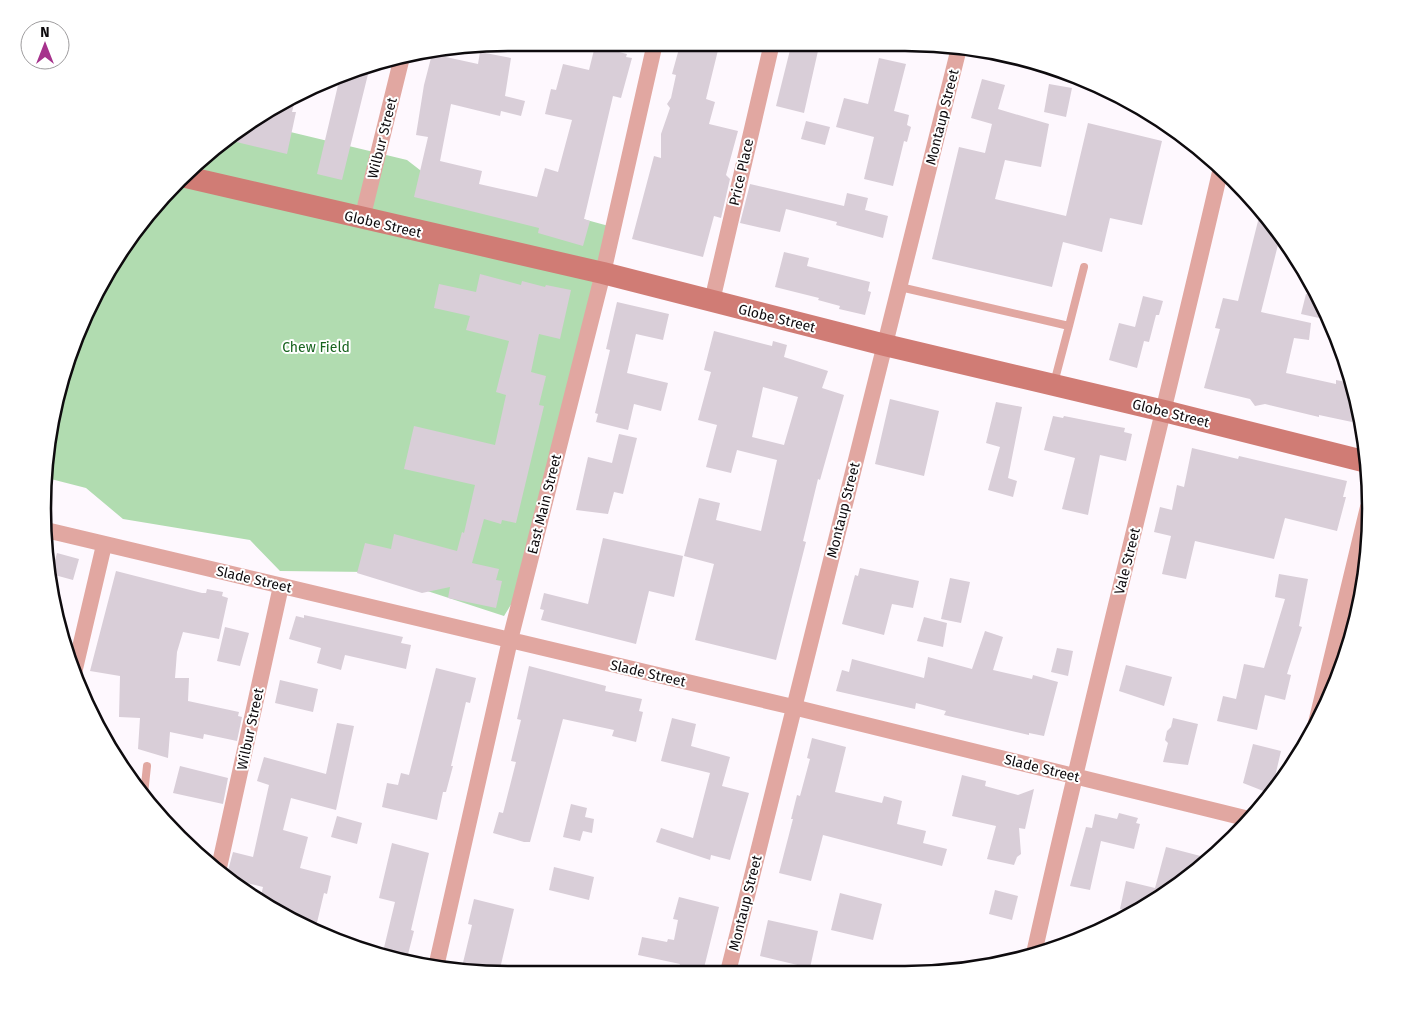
<svg xmlns="http://www.w3.org/2000/svg" width="1413" height="1017" font-family="'Fira Sans',sans-serif">
<rect width="100%" height="100%" fill="#fef8fe"/>
<!-- green -->
<path fill="#b1dcb0" d="M 249,122 L 407,160 L 429,177 L 616,228 L 526,580 L 504,616 L 369,572 L 280,571 L 250,540 L 123,519 L 86,488 L 47,478 L 47,447 L 90,303 L 158,201 Z"/>
<!-- building -->
<path fill="#d9ced8" fill-rule="evenodd" d="M 685,42 L 720,42 L 706,99 L 715,102 L 709,124 L 738,131 L 726,175 L 730,179 L 721,218 L 714,216 L 703,257 L 632,239 L 654,156 L 661,158 L 661,134 L 670,108 L 667,104 L 671,98 L 676,75 L 672,74 L 680,45 L 684,46 Z
M 792,42 L 820,42 L 804,113 L 776,106 Z
M 595,46 L 627,54 L 626,57 L 632,58 L 621,98 L 613,96 L 584,219 L 590,221 L 583,246 L 538,233 L 539,228 L 414,197 L 428,137 L 416,135 L 424,85 L 432,54 L 478,64 L 480,52 L 511,58 L 505,96 L 525,101 L 521,116 L 501,111 L 500,116 L 451,104 L 440,161 L 482,171 L 479,184 L 537,197 L 545,168 L 558,172 L 572,120 L 545,114 L 551,89 L 556,90 L 563,64 L 589,70 Z
M 879,58 L 906,64 L 894,111 L 909,115 L 907,125 L 911,127 L 907,142 L 904,141 L 893,186 L 864,179 L 874,137 L 836,127 L 844,98 L 868,104 Z
M 370,66 L 342,180 L 317,174 L 339,81 Z
M 982,79 L 1005,85 L 998,109 L 1049,124 L 1041,167 L 1005,160 L 995,199 L 1066,216 L 1088,123 L 1162,141 L 1142,225 L 1110,218 L 1102,252 L 1063,242 L 1052,287 L 932,259 L 959,147 L 985,153 L 992,124 L 971,118 Z
M 1049,84 L 1072,88 L 1066,117 L 1044,112 Z
M 295,100 L 292,112 L 296,112 L 287,154 L 228,140 L 250,121 Z
M 806,121 L 830,127 L 825,145 L 801,139 Z
M 750,184 L 844,206 L 847,193 L 868,198 L 865,210 L 888,216 L 883,238 L 836,225 L 837,222 L 786,209 L 780,232 L 740,223 Z
M 1261,209 L 1280,237 L 1261,312 L 1311,323 L 1309,340 L 1294,338 L 1286,373 L 1336,384 L 1336,380 L 1352,383 L 1356,402 L 1352,422 L 1319,415 L 1319,417 L 1265,404 L 1255,406 L 1250,399 L 1204,388 L 1220,329 L 1215,328 L 1223,298 L 1238,301 Z
M 784,252 L 809,258 L 807,266 L 870,282 L 868,291 L 871,292 L 865,315 L 839,309 L 840,306 L 818,300 L 819,298 L 775,287 Z
M 480,274 L 521,285 L 522,281 L 545,287 L 546,285 L 571,290 L 560,339 L 539,334 L 531,372 L 546,376 L 539,405 L 544,406 L 516,523 L 502,520 L 501,524 L 484,519 L 472,563 L 499,569 L 496,580 L 502,581 L 496,608 L 448,598 L 450,587 L 422,593 L 357,573 L 365,543 L 391,549 L 394,534 L 457,551 L 462,532 L 464,533 L 475,485 L 404,469 L 414,426 L 495,445 L 506,395 L 496,392 L 509,341 L 466,330 L 470,316 L 434,308 L 439,284 L 476,292 Z
M 1306,294 L 1318,296 L 1322,306 L 1319,318 L 1301,314 Z
M 1143,296 L 1163,301 L 1159,315 L 1156,315 L 1149,342 L 1144,341 L 1137,368 L 1109,360 L 1119,323 L 1135,327 Z
M 617,302 L 669,314 L 663,340 L 636,334 L 627,373 L 668,383 L 661,411 L 634,404 L 628,430 L 596,422 L 598,414 L 595,413 L 610,350 L 606,349 Z
M 714,331 L 772,346 L 773,341 L 787,345 L 784,357 L 828,371 L 822,388 L 844,395 L 820,480 L 818,479 L 803,541 L 806,542 L 776,660 L 695,640 L 714,564 L 684,556 L 699,498 L 720,503 L 716,520 L 761,531 L 777,460 L 737,450 L 731,473 L 706,467 L 717,425 L 698,420 L 711,372 L 704,370 ZM 763,387 L 798,397 L 784,445 L 752,437 Z
M 890,399 L 939,411 L 924,476 L 875,464 Z
M 996,402 L 1022,407 L 1008,478 L 1017,481 L 1013,497 L 988,490 L 1000,447 L 986,443 Z
M 1053,416 L 1063,418 L 1064,416 L 1109,425 L 1125,428 L 1124,432 L 1132,434 L 1126,461 L 1100,455 L 1088,515 L 1062,509 L 1075,458 L 1044,450 Z
M 619,434 L 637,438 L 623,494 L 614,492 L 608,514 L 576,510 L 588,457 L 612,463 Z
M 1192,448 L 1238,459 L 1239,456 L 1347,481 L 1343,497 L 1346,497 L 1337,531 L 1285,518 L 1274,559 L 1195,541 L 1186,579 L 1162,574 L 1171,536 L 1154,532 L 1160,507 L 1172,510 L 1177,485 L 1184,487 Z
M 603,538 L 683,556 L 674,597 L 649,591 L 636,644 L 541,620 L 544,610 L 540,609 L 544,593 L 588,604 Z
M 57,553 L 79,559 L 73,580 L 51,574 Z
M 860,568 L 919,581 L 913,608 L 892,604 L 884,635 L 842,624 L 855,575 L 858,576 Z
M 116,571 L 202,593 L 206,593 L 207,589 L 223,592 L 222,596 L 228,598 L 219,639 L 183,632 L 177,652 L 175,678 L 189,678 L 188,701 L 239,712 L 238,716 L 242,717 L 237,741 L 204,734 L 203,739 L 170,732 L 168,758 L 138,749 L 140,718 L 119,717 L 120,676 L 90,671 Z
M 1279,574 L 1308,579 L 1299,626 L 1302,627 L 1287,674 L 1291,675 L 1285,700 L 1265,695 L 1257,730 L 1217,721 L 1223,696 L 1236,699 L 1244,664 L 1264,668 L 1285,599 L 1275,597 Z
M 950,578 L 970,582 L 961,623 L 941,619 Z
M 304,615 L 403,637 L 401,643 L 411,645 L 406,669 L 345,655 L 341,670 L 317,663 L 321,648 L 289,639 L 296,616 L 304,618 Z
M 924,617 L 947,623 L 943,647 L 917,641 Z
M 225,627 L 249,633 L 240,666 L 217,661 Z
M 985,631 L 1003,637 L 993,670 L 1032,679 L 1033,675 L 1058,682 L 1044,736 L 1029,733 L 1029,735 L 944,715 L 946,711 L 916,703 L 915,709 L 836,691 L 842,670 L 849,672 L 852,659 L 924,678 L 928,657 L 972,669 Z
M 1057,648 L 1073,651 L 1068,676 L 1051,672 Z
M 1126,665 L 1172,677 L 1164,706 L 1119,691 Z
M 529,666 L 606,686 L 605,691 L 642,699 L 639,711 L 643,712 L 636,742 L 612,736 L 614,730 L 563,719 L 530,842 L 524,842 L 493,833 L 499,812 L 503,813 L 516,762 L 511,761 L 521,720 L 517,719 Z
M 436,668 L 476,678 L 470,703 L 466,702 L 451,766 L 453,766 L 446,792 L 443,792 L 437,820 L 382,807 L 387,783 L 398,785 L 401,773 L 409,775 Z
M 280,680 L 318,689 L 313,712 L 275,703 Z
M 672,718 L 696,724 L 691,746 L 730,757 L 722,786 L 749,793 L 730,860 L 711,855 L 710,860 L 656,842 L 661,828 L 693,838 L 710,773 L 661,761 Z
M 1173,718 L 1198,724 L 1188,765 L 1163,762 L 1168,743 L 1165,740 L 1167,731 L 1171,727 Z
M 337,723 L 354,726 L 336,810 L 291,798 L 283,830 L 308,837 L 300,868 L 331,876 L 327,894 L 324,893 L 315,931 L 303,927 L 260,900 L 263,887 L 226,878 L 233,852 L 253,857 L 269,785 L 257,781 L 264,757 L 326,774 Z
M 812,738 L 846,747 L 835,792 L 882,803 L 884,796 L 902,801 L 897,824 L 926,831 L 923,843 L 947,849 L 942,866 L 823,835 L 811,881 L 779,873 L 793,819 L 791,819 L 797,795 L 800,796 L 810,759 L 807,758 Z
M 1253,744 L 1281,751 L 1271,794 L 1243,783 Z
M 180,766 L 228,778 L 223,804 L 173,793 Z
M 962,775 L 986,781 L 985,786 L 1018,795 L 1034,789 L 1025,829 L 1019,828 L 1021,854 L 1017,857 L 1014,865 L 987,859 L 996,826 L 952,816 Z
M 571,804 L 587,808 L 585,817 L 594,819 L 592,833 L 583,831 L 580,841 L 563,837 Z
M 1119,813 L 1138,818 L 1136,823 L 1140,824 L 1134,849 L 1101,841 L 1090,890 L 1070,886 L 1086,827 L 1092,828 L 1095,814 L 1117,819 Z
M 337,816 L 362,823 L 357,844 L 331,837 Z
M 392,843 L 429,853 L 411,930 L 414,931 L 406,962 L 382,956 L 395,902 L 379,898 Z
M 1166,847 L 1212,859 L 1133,911 L 1120,909 L 1126,881 L 1155,888 Z
M 554,867 L 594,877 L 589,900 L 549,890 Z
M 995,890 L 1018,896 L 1012,920 L 989,914 Z
M 840,893 L 882,904 L 873,940 L 831,930 Z
M 679,897 L 719,907 L 703,972 L 678,972 L 680,964 L 638,955 L 642,937 L 667,942 L 668,939 L 674,940 L 678,920 L 673,919 Z
M 474,899 L 514,909 L 499,973 L 461,971 L 472,925 L 468,924 Z
M 768,920 L 818,931 L 810,968 L 760,956 Z"/>
<g fill="none" stroke-linecap="round" stroke-linejoin="round">
<!-- service -->
<path stroke="#e1a7a1" stroke-width="8" d="M 900,287 L 1069,326 L 1054,383
M 1069,326 L 1084,267
M 144,794 L 147,766"/>
<!-- minor -->
<path stroke="#e1a7a1" stroke-width="16" d="M 362,219 L 402,57
M 712,301 L 772,43
M 46,530 L 793,707 L 1249,819
M 74,673 L 104,545
M 1315,727 L 1368,507
M 218,872 L 281,586
M 1035,949 C 1093,690 1160,432 1220,172
M 436,967 L 510,640 L 603,273 L 655,43
M 728,972 L 959,48"/>
<!-- secondary -->
<path stroke="#d07c75" stroke-width="22" d="M 186,177 L 603,273 L 885,345 L 1164,411 L 1367,462"/>
</g>
<g text-anchor="middle" stroke-width="4" stroke-linejoin="round" paint-order="stroke">
<!-- street labels -->
<g font-size="14" fill="#0e0b0e" stroke="#fff">
<text transform="translate(942 117) rotate(-76)" y="5">Montaup Street</text>
<text transform="translate(382 138) rotate(-76)" y="5">Wilbur Street</text>
<text transform="translate(741 172) rotate(-77)" y="5">Price Place</text>
<text transform="translate(383 224) rotate(13)" y="5">Globe Street</text>
<text transform="translate(777 318) rotate(14)" y="5">Globe Street</text>
<text transform="translate(1171 413) rotate(14)" y="5">Globe Street</text>
<text transform="translate(544 504) rotate(-76)" y="5">East Main Street</text>
<text transform="translate(843 510) rotate(-76)" y="5">Montaup Street</text>
<text transform="translate(1127 561) rotate(-76)" y="5">Vale Street</text>
<text transform="translate(254 579) rotate(13)" y="5">Slade Street</text>
<text transform="translate(648 673) rotate(13)" y="5">Slade Street</text>
<text transform="translate(250 729) rotate(-78)" y="5">Wilbur Street</text>
<text transform="translate(1042 768) rotate(14)" y="5">Slade Street</text>
<text transform="translate(745 903) rotate(-76)" y="5">Montaup Street</text>
</g>
<!-- park labels -->
<g font-size="14" fill="#18641f" stroke="#fff">
<text x="316" y="352">Chew Field</text>
</g>
</g>
<!-- crop -->
<path d="M0 0H1413V1017H0ZM508 51H905A457 457 0 0 1 1362 508V509A457 457 0 0 1 905 966H508A457 457 0 0 1 51 509V508A457 457 0 0 1 508 51Z" fill="#fff" fill-rule="evenodd"/>
<path fill="none" stroke="#0e0b0e" stroke-width="2.5" d="M508 51H905A457 457 0 0 1 1362 508V509A457 457 0 0 1 905 966H508A457 457 0 0 1 51 509V508A457 457 0 0 1 508 51Z"/>
<!-- north arrow -->
<g transform="translate(45 45)"><circle r="24" fill="#ffffff" stroke="#9f9d9f"/>
<path d="M0-4L9 19L0 12L-9 19Z" fill="#a6328c"/>
<text y="-8" font-size="14" font-weight="bold" text-anchor="middle" fill="#0e0b0e">N</text>
</g>
</svg>
